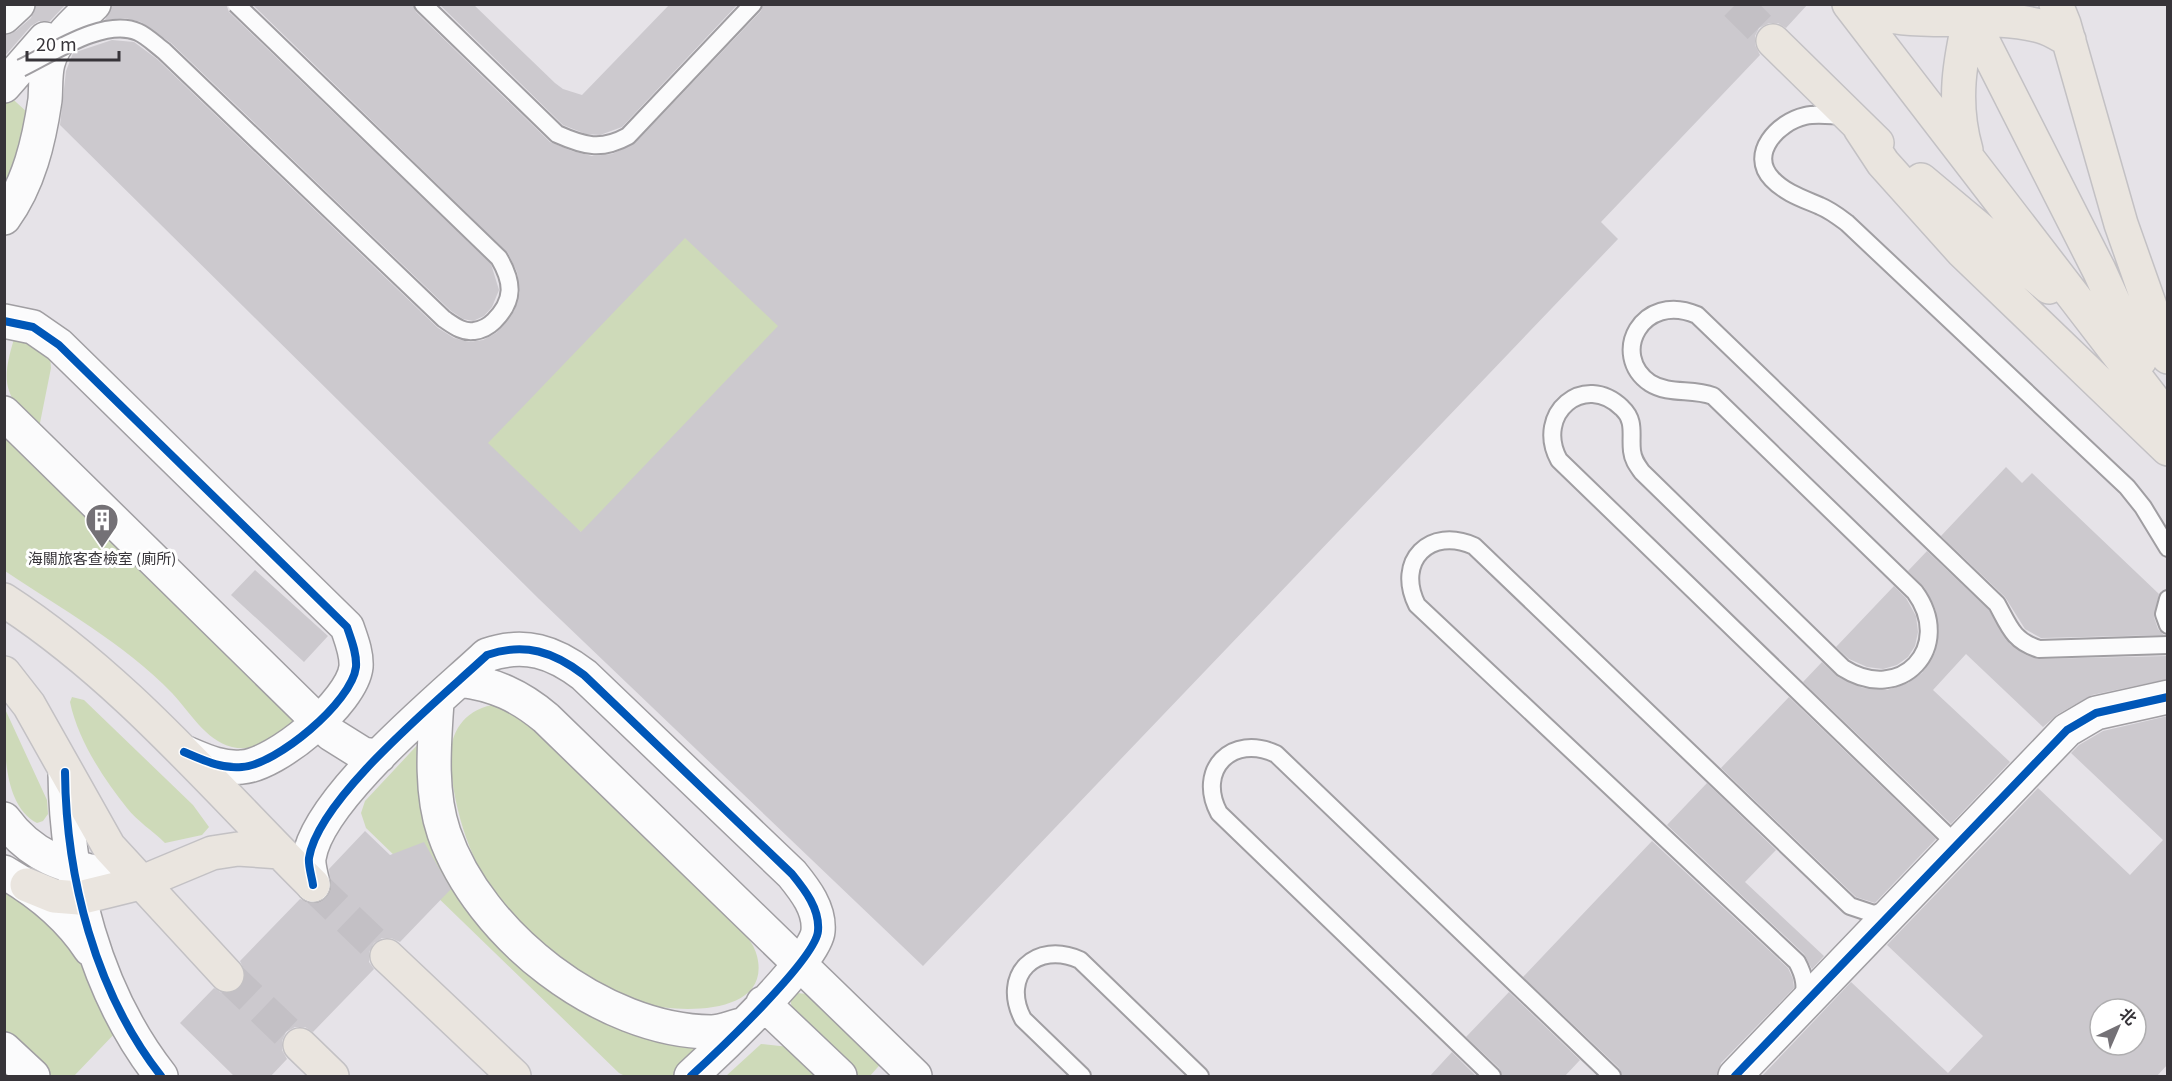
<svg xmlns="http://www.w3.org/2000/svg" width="2172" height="1081" font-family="Georgia,'Noto Sans SC',serif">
<rect width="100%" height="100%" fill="#e6e3e8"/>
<!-- green -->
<path fill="#cedab9" d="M 867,5 L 1153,5 L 618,563 L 460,431 Z
M 5,92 L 28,113 L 16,168 L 5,189 Z
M 14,339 L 26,340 L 50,354 L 51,368 L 39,428 C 5,397 0,385 14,339 Z
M 4,427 L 301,718 C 281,732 259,754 232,747 C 205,740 190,712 172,693 C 124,643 61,609 5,571 Z
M 72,697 L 84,700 L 193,805 L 209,827 L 202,835 L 165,843 C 153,831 137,821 127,808 C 103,778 78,740 70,702 Z
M 492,705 L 520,714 L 736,922 C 743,932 754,943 757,956 C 772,1016 679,1013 645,1004 C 611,995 582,976 555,954 C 543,944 530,935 519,925 C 479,883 457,827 451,770 C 447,739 459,712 492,705 Z
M 5,709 L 47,800 L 48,814 L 43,821 L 37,823 C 2,805 4,743 5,709 Z
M 423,739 L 493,928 L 710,1043 L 674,1076 L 625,1076 L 619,1073 L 366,828 L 361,813 L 365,801 Z
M 4,883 L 65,931 L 119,1029 L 74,1076 L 46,1076 L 5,1037 Z
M 797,993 L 807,994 L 884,1060 L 870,1076 L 857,1076 C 841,1061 786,1020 791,997 Z
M 761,1044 L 789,1047 L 819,1076 L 726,1076 Z"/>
<!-- building -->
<path fill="#ccc9ce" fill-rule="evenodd" d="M 36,4 L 66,4 L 50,21 L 39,21 L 31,26 L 4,57 L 4,35 L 16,31 L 31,18 Z
M 112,4 L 226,4 L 229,12 L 491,264 L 499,290 L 492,307 L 484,316 L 473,321 L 463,319 L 451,311 L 171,43 L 141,22 L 125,18 L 105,20 Z
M 252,4 L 413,4 L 416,12 L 550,142 L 572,151 L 592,156 L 612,154 L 635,143 L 761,11 L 763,4 L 1808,4 L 1786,28 L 1778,23 L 1769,23 L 1759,28 L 1755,36 L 1755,45 L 1760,55 L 1601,222 L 1618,239 L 923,966 L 539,599 L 60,125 L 66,71 L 73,53 L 112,40 L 134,42 L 157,59 L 438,328 L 454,338 L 469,342 L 483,340 L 496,333 L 514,311 L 520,292 L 517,272 L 508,253 ZM 685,238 L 778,326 L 581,532 L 488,443 Z
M 439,4 L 473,4 L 555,83 L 563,89 L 582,95 L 670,4 L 738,4 L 622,127 L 600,135 L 586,134 L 563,125 Z
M 2006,467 L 2022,483 L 2032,473 L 2159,594 L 2154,617 L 2158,629 L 2164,635 L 2041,638 L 2025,629 L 2005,597 L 1941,536 Z
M 1927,551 L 1989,610 L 2010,644 L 2026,655 L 2039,659 L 2168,656 L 2168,679 L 2092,695 L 2058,714 L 2043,727 L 1966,654 L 1933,690 L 2010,762 L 1951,824 L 1803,682 L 1822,662 L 1838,677 L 1863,688 L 1887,690 L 1908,683 L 1922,673 L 1935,653 L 1939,631 L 1935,608 L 1924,587 L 1908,571 Z
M 255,570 L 328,636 L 304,662 L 231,595 Z
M 1894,586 L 1906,598 L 1916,616 L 1918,632 L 1915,646 L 1908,657 L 1897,665 L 1883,669 L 1867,667 L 1849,659 L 1836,647 Z
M 1789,697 L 1936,839 L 1875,903 L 1856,897 L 1721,768 Z
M 2168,716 L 2168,1064 L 2156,1077 L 1761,1077 L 1851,982 L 1948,1073 L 1983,1036 L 1887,945 L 2038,788 L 2130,875 L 2163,840 L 2071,753 L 2079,745 L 2103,731 ZM 2100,1009 L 2136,1009 L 2136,1045 L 2100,1045 Z
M 1707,783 L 1776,850 L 1745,882 L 1824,956 L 1812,969 L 1804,954 L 1667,825 Z
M 365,831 L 390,855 L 424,842 L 451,889 L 400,942 L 391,938 L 382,938 L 374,943 L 369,952 L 369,962 L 374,969 L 313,1032 L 305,1027 L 295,1027 L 286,1032 L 282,1041 L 282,1050 L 287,1059 L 270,1077 L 235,1077 L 180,1023 L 214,988 L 222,993 L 231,993 L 240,988 L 245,981 L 245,971 L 240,961 L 300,899 L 315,904 L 327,898 L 331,889 L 329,869 Z
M 1652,841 L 1788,968 L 1793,979 L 1794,988 L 1721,1063 L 1717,1077 L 1622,1077 L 1619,1068 L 1523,977 Z
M 1509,992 L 1580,1060 L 1564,1077 L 1502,1077 L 1499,1068 L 1466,1037 Z
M 1452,1052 L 1477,1077 L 1429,1077 Z"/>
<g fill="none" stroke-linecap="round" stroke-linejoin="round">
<!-- primary-tunnel -->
<path stroke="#c3c0c5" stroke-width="33" stroke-dasharray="33 16" stroke-linecap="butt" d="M 1736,4 L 1773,41
M 313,885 L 387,956
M 227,975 L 300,1045"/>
<!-- service casing -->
<g stroke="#a09ea2" stroke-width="20">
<path id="service" d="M 423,4 L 557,134 C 584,146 601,151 628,136 L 753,4
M 1846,116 C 1833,116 1818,113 1805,116 C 1778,122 1748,154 1772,179 C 1785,193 1804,199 1820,206 C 1830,210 1839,217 1847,223 L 2127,487 L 2143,507 L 2168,548
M 2168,599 L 2164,614 L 2168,625
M 1957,845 L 1559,460 C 1534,414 1584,371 1622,408 C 1636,421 1630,435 1632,451 C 1633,460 1637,465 1642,472 L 1843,668 C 1901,705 1955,647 1915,592 L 1713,396 C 1692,388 1669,395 1650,383 C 1609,355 1642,291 1697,315 L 1997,604 C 2009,626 2013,641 2039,649 L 2168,645
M 1802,1002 C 1807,987 1804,975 1797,962 L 1417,605 C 1395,561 1430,526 1474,546 L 1850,906 L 1874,914 L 1891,909
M 1082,1076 L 1023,1019 C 1000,975 1036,940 1080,960 L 1200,1076
M 1492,1076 L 1219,813 C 1196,770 1232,733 1276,754 L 1612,1076"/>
</g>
<!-- minor casing -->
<g stroke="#a09ea2" stroke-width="36">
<path id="minor" d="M 4,17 L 18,4
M 4,86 L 45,39
M 4,218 C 29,184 39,141 45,100 C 46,88 45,74 48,63 C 54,39 77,21 94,4
M 4,321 L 33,327 L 59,345 L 347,627 C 351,639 357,653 356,667 C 352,702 276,765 242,767 C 221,769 203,760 184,752
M 4,413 L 331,734 L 363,754 L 379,756
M 460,680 C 494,684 520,696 546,718 L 915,1076
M 437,702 C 434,745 430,792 444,833 C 479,935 602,1031 711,1032 C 721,1032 732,1027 742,1025
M 65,772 C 66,877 95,992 161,1076
M 4,819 C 41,870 85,867 140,883
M 4,872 C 37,891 69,917 90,949
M 313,885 C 312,877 308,866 309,858 C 318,798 441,698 487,655 C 525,642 554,652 584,675 L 792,874 C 805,890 820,909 818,931 C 816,959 715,1054 691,1076
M 763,1003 L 840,1076
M 4,1049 L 33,1076
M 1735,1076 L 2067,730 L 2096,713 L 2168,697"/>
</g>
<!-- primary casing -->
<g stroke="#c3c1c4" stroke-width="36">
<path id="primary" d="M 1849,4 L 2168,419
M 1850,4 C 1910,32 1976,10 2040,26 C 2050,28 2060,35 2069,40
M 1964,4 L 2099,270 L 2140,360
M 2056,4 L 2064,24 L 2121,224 L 2168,357
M 1773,41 L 1877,143
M 1860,128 L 1883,163 L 1962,251 L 2168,449
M 1966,150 C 1952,102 1960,60 1971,12
M 1921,180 L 2049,287
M 4,600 C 123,677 214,787 313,885
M 4,673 L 29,705 L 109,847 L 227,975
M 27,885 L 54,896 L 79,898 L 140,883 L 212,853 L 238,849 L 280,852
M 387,956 L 514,1076
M 300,1045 L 332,1076"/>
</g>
<!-- service -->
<use href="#service" stroke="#fbfbfc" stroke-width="16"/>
<!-- minor -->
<use href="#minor" stroke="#fbfbfc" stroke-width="33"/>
<!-- primary -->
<use href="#primary" stroke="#eae5df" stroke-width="33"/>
<!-- service-bridge casing -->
<g stroke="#a09ea2" stroke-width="20" stroke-linecap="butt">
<path id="service-bridge" d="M 21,68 C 52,53 105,17 138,32 C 147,36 156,45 164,51 L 444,319 C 453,325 463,333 474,331 C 482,330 489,326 494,321 C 515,300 513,282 499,258 L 236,4"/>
</g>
<!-- service-bridge -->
<use href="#service-bridge" stroke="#fbfbfc" stroke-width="16"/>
<!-- cycleway casing -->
<g stroke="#fff" stroke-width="11">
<path id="cycleway" d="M 4,321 L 33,327 L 59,345 L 347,627 C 351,639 357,653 356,667 C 352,702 276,765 242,767 C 221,769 203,760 184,752
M 65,772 C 66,877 95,992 161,1076
M 313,885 C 312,877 308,866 309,858 C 318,798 441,698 487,655 C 525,642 554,652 584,675 L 792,874 C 805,890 820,909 818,931 C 816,959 715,1054 691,1076
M 1735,1076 L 2067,730 L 2096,713 L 2168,697"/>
</g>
<!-- cycleway -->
<use href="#cycleway" stroke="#0057b8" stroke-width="8"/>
</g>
<!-- icons -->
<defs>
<g id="building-pin" transform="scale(1.725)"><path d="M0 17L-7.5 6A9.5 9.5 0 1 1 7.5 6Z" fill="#747176" stroke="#fff"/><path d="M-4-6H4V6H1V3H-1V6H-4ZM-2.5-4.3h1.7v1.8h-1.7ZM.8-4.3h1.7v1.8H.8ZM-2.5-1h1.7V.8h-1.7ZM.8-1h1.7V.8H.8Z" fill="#fff"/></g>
</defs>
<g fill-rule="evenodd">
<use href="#building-pin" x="102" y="520"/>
</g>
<g text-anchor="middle" stroke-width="6" stroke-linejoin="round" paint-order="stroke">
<!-- poi labels -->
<g font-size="15" fill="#373439" stroke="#fff">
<text x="102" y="564">海關旅客查檢室 (廁所)</text>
</g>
</g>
<!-- border -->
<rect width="2172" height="1081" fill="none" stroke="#373439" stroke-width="12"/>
<!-- north arrow -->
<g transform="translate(2118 1027) rotate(44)"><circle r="28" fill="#ffffff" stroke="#afaeb0" stroke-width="1.5"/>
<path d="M0-4.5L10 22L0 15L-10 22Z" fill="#747176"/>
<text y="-9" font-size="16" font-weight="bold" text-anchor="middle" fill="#373439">北</text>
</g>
<!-- scale -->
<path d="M27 51v9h92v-9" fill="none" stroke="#373439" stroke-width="3"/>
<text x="36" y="51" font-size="18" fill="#373439" stroke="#ffffff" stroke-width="4.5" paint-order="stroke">20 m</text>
</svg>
